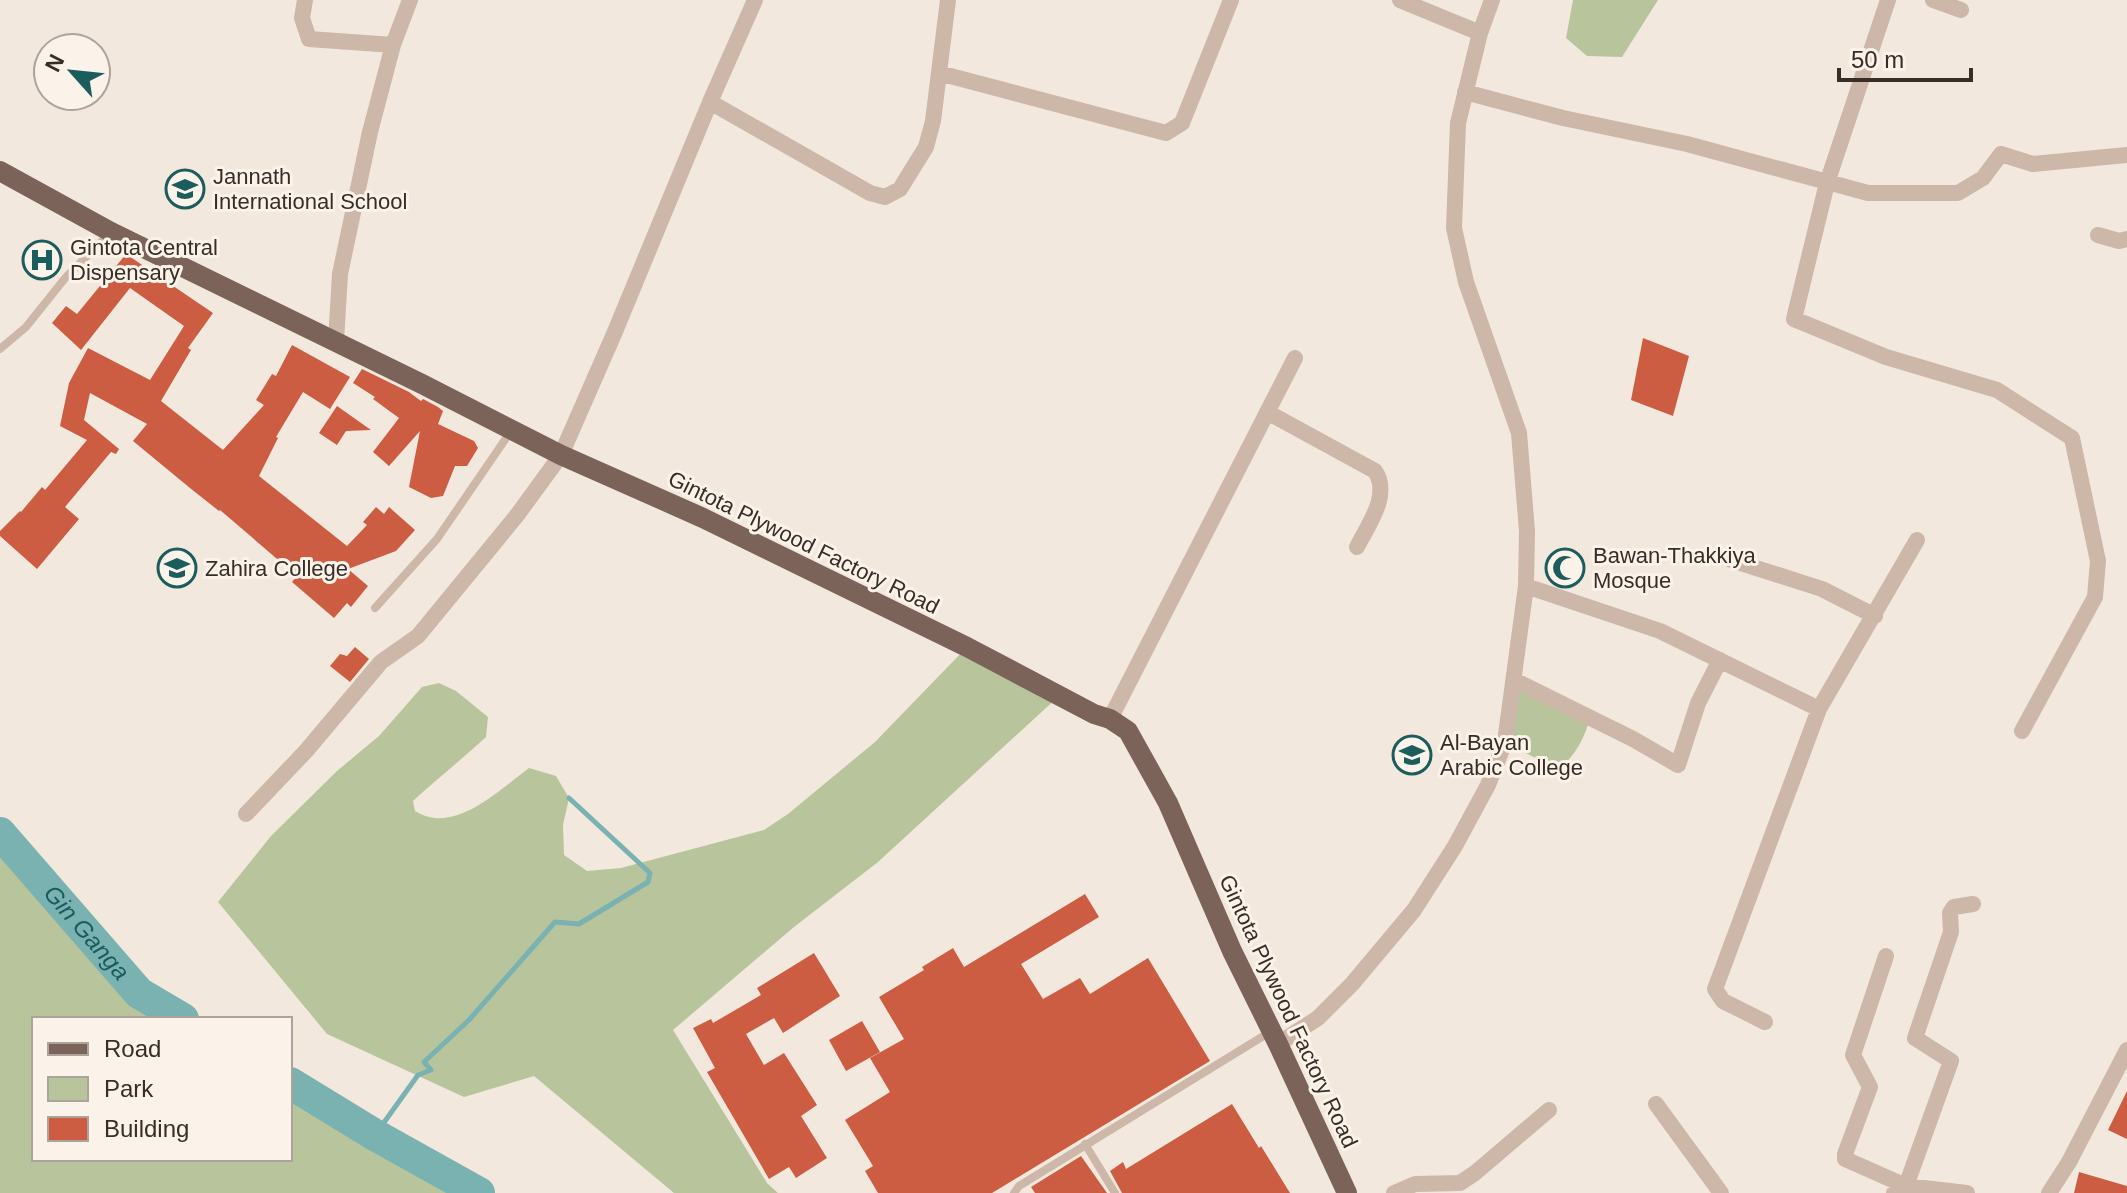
<svg xmlns="http://www.w3.org/2000/svg" width="2127" height="1193" font-family="Arial,sans-serif">
<rect width="100%" height="100%" fill="#f3e8dd"/>
<!-- green -->
<path fill="#b8c49c" d="M 1573,0 L 1658,0 L 1622,57 L 1587,56 L 1566,38 Z
M 967,647 L 1059,696 L 878,862 L 794,927 L 673,1030 L 767,1183 L 778,1193 L 674,1193 L 534,1076 L 464,1097 L 327,1034 L 218,902 L 271,836 L 337,771 L 379,736 L 422,687 L 439,683 L 456,691 L 488,717 L 486,737 C 462,759 437,779 413,801 L 415,811 C 454,836 499,790 529,768 L 556,776 L 569,798 L 563,825 L 564,855 L 587,871 L 621,868 L 764,830 L 788,814 L 875,742 Z
M 1514,680 L 1590,717 C 1585,738 1575,756 1558,770 L 1505,742 Z
M 0,833 L 139,993 L 183,1019 L 34,1019 L 34,1159 L 290,1159 L 290,1083 L 375,1135 L 479,1193 L 0,1193 Z"/>
<g fill="none" stroke-linecap="round" stroke-linejoin="round">
<!-- stream -->
<path stroke="#7ab2b2" stroke-width="5" d="M 375,1135 L 418,1075 L 431,1070 L 424,1062 L 469,1020 L 555,922 L 579,924 L 648,882 L 650,873 L 569,798"/>
<!-- river -->
<g stroke="#7ab2b2" stroke-width="32">
<path id="s1" d="M 0,833 L 139,993 L 183,1019"/>
<path d="M 290,1083 L 375,1135 L 479,1193"/>
</g>
</g>
<!-- building -->
<path fill="#cc5d42" d="M 126,254 L 213,313 L 188,348 L 191,350 L 161,401 L 223,450 L 264,405 L 256,400 L 272,374 L 276,376 L 292,345 L 350,377 L 330,409 L 303,392 L 276,437 L 278,438 L 259,476 L 347,546 L 367,525 L 363,522 L 376,507 L 384,514 L 389,507 L 415,530 L 396,551 L 348,569 L 368,586 L 351,607 L 347,603 L 334,618 L 292,582 L 297,576 L 220,510 L 219,511 L 190,488 L 133,441 L 147,424 L 90,393 L 84,420 L 119,449 L 116,454 L 111,452 L 65,507 L 79,519 L 37,569 L 0,536 L 0,531 L 20,511 L 21,512 L 42,487 L 45,490 L 87,440 L 60,426 L 69,383 L 88,348 L 150,380 L 184,326 L 130,288 L 81,350 L 52,323 L 66,306 L 77,314 Z
M 1643,338 L 1689,356 L 1673,416 L 1631,400 Z
M 362,369 L 409,392 L 421,401 L 423,399 L 438,407 L 443,411 L 438,424 L 474,441 L 478,448 L 467,466 L 455,466 L 443,496 L 431,498 L 409,487 L 420,431 L 389,466 L 373,452 L 399,418 L 373,399 L 375,397 L 353,383 Z
M 337,406 L 371,430 L 346,431 L 337,445 L 319,433 Z
M 355,647 L 369,659 L 350,682 L 330,666 L 340,654 L 347,656 Z
M 1085,894 L 1099,917 L 1021,964 L 1043,999 L 1080,978 L 1090,994 L 1148,958 L 1210,1061 L 992,1193 L 878,1193 L 865,1171 L 873,1166 L 845,1120 L 890,1092 L 870,1058 L 904,1039 L 879,997 L 924,970 L 922,967 L 953,948 L 964,967 Z
M 814,953 L 840,996 L 783,1033 L 774,1018 L 746,1034 L 764,1065 L 784,1053 L 817,1105 L 801,1116 L 827,1158 L 796,1178 L 789,1167 L 769,1179 L 707,1072 L 715,1068 L 693,1028 L 711,1019 L 713,1023 L 761,995 L 757,988 Z
M 862,1021 L 880,1052 L 846,1071 L 829,1040 Z
M 2127,1091 L 2127,1139 L 2108,1130 Z
M 1232,1104 L 1259,1148 L 1261,1146 L 1290,1193 L 1122,1193 L 1110,1171 L 1123,1162 L 1126,1169 Z
M 1081,1156 L 1107,1193 L 1035,1193 L 1031,1187 Z
M 2079,1172 L 2127,1186 L 2127,1193 L 2074,1193 Z"/>
<g fill="none" stroke-linecap="round" stroke-linejoin="round">
<!-- service -->
<path stroke="#ccb7a8" stroke-width="8" d="M 0,349 L 26,327 L 66,277 L 111,232
M 375,608 L 437,539 L 511,431
M 1085,1144 L 1115,1193
M 1014,1193 L 1019,1186 L 1270,1032"/>
<!-- minor -->
<path stroke="#ccb7a8" stroke-width="16" d="M 305,0 L 302,18 L 309,39 L 393,45
M 1400,0 L 1480,33
M 1888,0 L 1827,183 L 1794,319 L 1886,357 L 1997,390 L 2072,438 L 2098,561 L 2095,597 L 2022,731
M 1933,0 L 1961,10
M 939,73 L 1166,133 L 1182,123 L 1231,0
M 1465,92 L 1563,118 L 1687,144 L 1868,193 L 1958,193 L 1983,178 L 2001,154 L 2033,164 L 2127,155
M 710,102 L 870,193 L 885,197 L 900,189 L 926,147 L 933,121 L 948,0
M 2098,235 L 2119,241 L 2127,239
M 336,341 L 340,274 L 370,132 L 393,45 L 410,0
M 1267,412 L 1375,471 C 1391,495 1368,525 1357,547
M 1731,560 L 1822,589 L 1875,616
M 1526,586 L 1660,631 L 1819,709
M 1514,680 L 1633,739 L 1678,765 L 1698,703 L 1720,660
M 1110,719 L 1295,358
M 246,814 L 306,751 L 381,662 L 418,636 L 518,514 L 561,455 L 614,334 L 710,102 L 755,0
M 1886,956 L 1853,1055 L 1870,1087 L 1845,1154 L 1845,1159 L 1906,1186 L 1951,1061 L 1915,1038 L 1951,932 L 1950,913 L 1954,907 L 1973,904
M 1765,1022 L 1723,1001 L 1715,989 L 1819,709 L 1917,540
M 1278,1044 L 1318,1018 L 1352,984 L 1414,910 L 1455,846 L 1488,785 L 1505,742 L 1526,586 L 1527,531 L 1519,433 L 1466,282 L 1454,228 L 1458,123 L 1480,33 L 1492,0
M 1656,1104 L 1721,1193
M 1394,1193 L 1415,1184 L 1460,1183 L 1475,1173 L 1549,1110
M 1894,1193 L 1906,1186 L 1967,1193
M 2049,1193 L 2069,1162 L 2127,1050"/>
<!-- primary -->
<path stroke="#7b6359" stroke-width="20" d="M 0,171 L 111,232 L 422,384 L 561,455 L 703,518 L 967,647 L 1094,714 L 1110,719 L 1128,731 L 1168,803 L 1232,951 L 1278,1044 L 1347,1193"/>
</g>
<!-- icons -->
<defs>
<g id="school-ring" transform="scale(2)"><circle r="9.5" fill="#fbf2e9" stroke="#1b5c5d" stroke-width="1.5"/><path d="M0-5L7-2L0 1L-7-2ZM-4 1L0 2.5L4 1V4Q0 6-4 4Z" fill="#1b5c5d"/></g>
<g id="hospital-ring" transform="scale(2)"><circle r="9.5" fill="#fbf2e9" stroke="#1b5c5d" stroke-width="1.5"/><path d="M-5-5h3v3.5h4V-5h3V5h-3V1.5h-4V5h-3Z" fill="#1b5c5d"/></g>
<g id="mosque-ring" transform="scale(2)"><circle r="9.5" fill="#fbf2e9" stroke="#1b5c5d" stroke-width="1.5"/><path d="M3.5-4.9A6 6 0 1 0 3.5 4.9A5 5 0 1 1 3.5-4.9Z" fill="#1b5c5d"/></g>
</defs>
<g fill-rule="evenodd">
<use href="#school-ring" x="185" y="189"/>
<use href="#hospital-ring" x="42" y="260"/>
<use href="#school-ring" x="177" y="568"/>
<use href="#mosque-ring" x="1565" y="568"/>
<use href="#school-ring" x="1412" y="755"/>
</g>
<g text-anchor="middle" stroke-width="6" stroke-linejoin="round" paint-order="stroke">
<!-- poi labels -->
<g font-size="22" fill="#392d28" stroke="#fbf2e9" text-anchor="start">
<text x="213" y="184">Jannath<tspan x="213" dy="25">International School</tspan></text>
<text x="70" y="255">Gintota Central<tspan x="70" dy="25">Dispensary</tspan></text>
<text x="1593" y="563">Bawan-Thakkiya<tspan x="1593" dy="25">Mosque</tspan></text>
<text x="205" y="576">Zahira College</text>
<text x="1440" y="750">Al-Bayan<tspan x="1440" dy="25">Arabic College</tspan></text>
</g>
<!-- street labels -->
<g font-size="22" fill="#392d28" stroke="#fbf2e9">
<text transform="translate(804 542) rotate(26)" y="8">Gintota Plywood Factory Road</text>
<text transform="translate(1289 1011) rotate(65)" y="8">Gintota Plywood Factory Road</text>
</g>
<!-- water labels -->
<g font-size="24" font-style="italic" fill="#1b5c5d" stroke="#fbf2e9">
<text dy="8" stroke="none"><textPath href="#s1" startOffset="132">Gin Ganga</textPath></text>
</g>
</g>
<!-- legend -->
<rect x="32" y="1017" width="260" height="144" fill="#fbf2e9" stroke="#ada39c" stroke-width="2"/>
<rect x="48" y="1043" width="40" height="12" fill="#7b6359" stroke="#ada39c" stroke-width="2"/>
<text x="104" y="1057" font-size="24" fill="#392d28">Road</text>
<rect x="48" y="1077" width="40" height="24" fill="#b8c49c" stroke="#ada39c" stroke-width="2"/>
<text x="104" y="1097" font-size="24" fill="#392d28">Park</text>
<rect x="48" y="1117" width="40" height="24" fill="#cc5d42" stroke="#ada39c" stroke-width="2"/>
<text x="104" y="1137" font-size="24" fill="#392d28">Building</text>
<!-- north arrow -->
<g transform="translate(72 72) rotate(297)"><circle r="38" fill="#fbf2e9" stroke="#ada39c" stroke-width="2"/>
<path d="M0-6L14 30L0 20L-14 30Z" fill="#1b5c5d"/>
<text y="-12" font-size="22" font-weight="bold" text-anchor="middle" fill="#392d28">N</text>
</g>
<!-- scale -->
<path d="M1839 68v12h132v-12" fill="none" stroke="#392d28" stroke-width="4"/>
<text x="1851" y="68" font-size="24" fill="#392d28" stroke="#fbf2e9" stroke-width="6" paint-order="stroke">50 m</text>
</svg>
